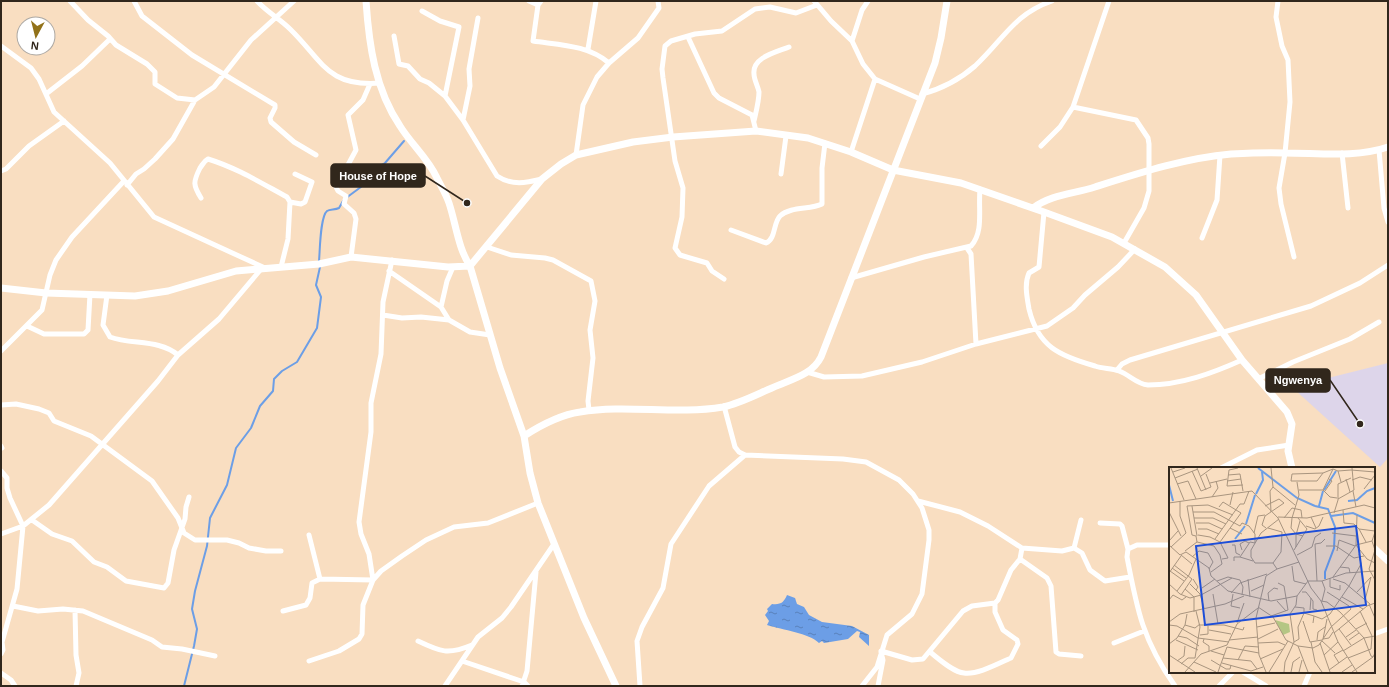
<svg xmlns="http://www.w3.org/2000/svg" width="1389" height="687" font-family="Helvetica,sans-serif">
<defs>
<pattern id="water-ripples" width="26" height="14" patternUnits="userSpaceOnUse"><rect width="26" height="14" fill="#6c9ee6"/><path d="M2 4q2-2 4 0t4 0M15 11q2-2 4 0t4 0" fill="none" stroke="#5981ba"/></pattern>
</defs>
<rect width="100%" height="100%" fill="#f9dec1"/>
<!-- education -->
<path fill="#ddd5ea" d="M 1388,363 L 1388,458 L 1380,467 L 1294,389 L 1304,384 Z"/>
<!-- water -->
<path fill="url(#water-ripples)" d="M 787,595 L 795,598 L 797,604 L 804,607 L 809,615 L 822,622 L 852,626 L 869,635 L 869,646 L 859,637 L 860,632 L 857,631 L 848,639 L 824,643 L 822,641 L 819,643 C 809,633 783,630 767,625 L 769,621 L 765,615 L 768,611 L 767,609 L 772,604 C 781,605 784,602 787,595 Z"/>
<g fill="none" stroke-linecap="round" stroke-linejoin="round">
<!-- stream -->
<path stroke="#6c9ee6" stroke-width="2" d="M 346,198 L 369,181 L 376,168 L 385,163 L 404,141
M 319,261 C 320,251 320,217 327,211 C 330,209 335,210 339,208 L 343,201
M 184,686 L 194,646 L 197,629 L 192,609 L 195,591 L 207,546 L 210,518 L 227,485 L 236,448 L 251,428 L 260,406 L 273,391 L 274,379 L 282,371 L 297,362 L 317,328 L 321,297 L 316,285 L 320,267"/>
<!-- street -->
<path stroke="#fff" stroke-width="5" d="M 70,1 L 88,20 L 108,36 L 116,45 L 147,64 L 155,72 L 155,84 L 177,98 L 195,100
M 134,1 L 142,16 L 192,55 L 275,105 L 275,108 L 270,118 L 271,122 L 294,142 L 316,155
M 257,1 C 267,12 280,19 290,29 C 323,61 327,87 380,83
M 529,1 L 538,5
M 541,1 L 538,5 L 533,41 C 560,45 588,45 609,63
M 814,1 L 831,21 L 852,41 L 863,64 L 875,79 L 920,99
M 1278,1 L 1276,17 L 1282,46 L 1288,60 L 1290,102 L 1285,153 L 1279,188 L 1281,204 L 1294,257
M 422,11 L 440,21 L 459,27 L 445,96 L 463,120 L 497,176 C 512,186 526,183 542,179
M 394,36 L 399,64 L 408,66 L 420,79 L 429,83 L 445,96
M 688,37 L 714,93 L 719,98 L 752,115 L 756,131
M 852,41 L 862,10 L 868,1
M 1,46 L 31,68 L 39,79 L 54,112 L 110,163 L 154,217 L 265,268
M 588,49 L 596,1
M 46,94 L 82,66 L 110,39
M 922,94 C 941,89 960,79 975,66 C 1003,40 1014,14 1052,1
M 1073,107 L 1136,120 L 1148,138 L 1149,144 L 1149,191 L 1144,208 L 1124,243
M 463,120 L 470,86 L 469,69 L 478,18
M 754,121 C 756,112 759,101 759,92 C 758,86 754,80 754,74 C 752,57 777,52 789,47
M 1041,146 L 1060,127 L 1073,107 L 1109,1
M 1379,150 L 1384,208 L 1388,222
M 851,152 L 875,79
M 1342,153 L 1348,208
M 576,155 L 583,105 L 597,77 L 609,63 L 638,38 L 659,8 L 658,1
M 1,171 L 6,169 L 29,146 L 64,121
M 781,174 L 786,136
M 127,185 L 136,174 L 144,169 L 155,159 L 173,139 L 195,100 L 214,87 L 251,40 L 294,1
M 201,198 C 193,185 193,182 200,168 C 203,164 204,161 208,159 C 237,168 261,183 287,197 L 290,202 L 288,239 L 281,267
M 290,202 L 301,204 L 305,202 L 312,182 L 295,174
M 1044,212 L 1039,267 L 1029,273 C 1024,284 1027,297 1029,309 C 1038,347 1060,356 1095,366 C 1103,369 1111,368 1119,371 C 1130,375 1136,384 1148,385 C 1181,385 1213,373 1242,360
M 731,230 L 766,243 C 776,239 773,223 780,216 C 791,206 810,210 822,204 L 822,168 L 825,143
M 1202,238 L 1217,200 L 1220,155
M 487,247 L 511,255 L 545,258 L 553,260 L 591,281 L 595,301 L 590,330 L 593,358 L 588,401 L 589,410
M 967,248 L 971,254 L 976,344
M 351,257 L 356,219 L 354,213 L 344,204 L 346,196 L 338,191 L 336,187 L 356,150 L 348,115 L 363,100 L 370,84
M 389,271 L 441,307 L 449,320
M 851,278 L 924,257 L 971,246 C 984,232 978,209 980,189
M 724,279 L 712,271 L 707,263 L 680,255 L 675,248 L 682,217 L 683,188 L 675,161 L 663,78 L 662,69 L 665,46 L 671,41 L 695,34 L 722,31 L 755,9 L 770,7 L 796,13 L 817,5
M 107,295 L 103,325 L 110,337 C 132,345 159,339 178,355
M 441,307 L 447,281 L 453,267
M 383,315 L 402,318 L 421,317 L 449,320 L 470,332 L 490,335
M 27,326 L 44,334 L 84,334 L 88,330 L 90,294
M 1,351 L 42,310 L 50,275 L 56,260 L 72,237 L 124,181
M 1117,370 L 1122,364 L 1130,360 L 1311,306 L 1360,283 L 1388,265
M 807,372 L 824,377 L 862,376 L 922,362 L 976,344 L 1047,326 L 1073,308 L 1085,295 L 1118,267 L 1135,249
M 1258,379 L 1293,362 L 1350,339 L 1379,322
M 1,405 L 16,404 L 39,409 L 49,413 L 54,421 L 91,436 L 152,481 L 178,518 L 184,533 L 195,540 L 227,540 L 239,543 L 249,548 L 266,551 L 281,551
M 724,406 L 735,447 L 739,452 L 745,455 L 843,459 L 866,462 L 899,480 L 913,494 L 922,508 L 929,530 L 929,540 L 922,594 L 912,614 L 887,635 L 877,667 L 862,686
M 1,446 L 2,448
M 1221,468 L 1257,450 L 1289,445
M 1,471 L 7,478 L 7,488 L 10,498 L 23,526 L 17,589 L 2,642 L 3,650 L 1,654
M 918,501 L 960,512 L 988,526 L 1022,548 L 1062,551 L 1074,548 L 1081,520
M 32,520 L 52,534 L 72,541 L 94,562 L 107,567 L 126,581 L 164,588 L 168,583 L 174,550 L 185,519 L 186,507 L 189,497
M 1100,523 L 1120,524 L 1122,526 L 1128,549
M 1,534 L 23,526 L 49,505 L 158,381 L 178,355 L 219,319 L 262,268
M 309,535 L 320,579
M 1170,545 L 1137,545 L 1128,549 L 1127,557 C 1137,610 1143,641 1175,686
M 1074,548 L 1082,553 L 1090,570 L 1105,581 L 1130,577
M 1020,559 L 1047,578 L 1051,586 L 1056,652 L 1059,654 L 1081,656
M 13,606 L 38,611 L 63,609 L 83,611 L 152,640 L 162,647 L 182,649 L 215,656
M 75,610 L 76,655 L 79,673 L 76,686
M 283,611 L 306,605 L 310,598 L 312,583 L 320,579 L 373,580 L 369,554 L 361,534 L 359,522 L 371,432 L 371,403 L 381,354 L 383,302 L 392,260
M 1374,634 L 1388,629
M 418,641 C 441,652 448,655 472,645
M 1114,643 L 1144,631
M 881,651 L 912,660 L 923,659 L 963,611 L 972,606 L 995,603 L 998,600 L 1011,570 L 1020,559 L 1022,548
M 930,652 C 939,659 953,672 964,673 C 978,675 999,663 1011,658 L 1018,644 L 1017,640 L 1003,630 L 995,612 L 995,603
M 309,661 L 339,651 L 359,639 L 362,634 L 363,605 L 373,580 L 381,571 L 402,556 L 426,540 L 454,527 L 488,523 L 538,503
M 462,661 L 524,682 L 528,686
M 1243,672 L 1266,686
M 1,673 L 11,680 L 15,686
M 445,686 L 478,637 L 502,618 L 511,607 L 554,544
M 522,686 L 527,671 L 536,572
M 640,686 L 637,641 L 642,627 L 663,588 L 671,544 L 709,486 L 745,455
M 878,686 L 883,660 L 881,652
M 1219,686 L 1233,672
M 1304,686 L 1310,672"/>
<!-- secondary -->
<path stroke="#fff" stroke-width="7" d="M 366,1 C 369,45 375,89 400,126 C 411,144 428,158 437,178 C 441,186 446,194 449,203 C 456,224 458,248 470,266 L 500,368 L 524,436 L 530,473 L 538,503 L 584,618 L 616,686
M 1033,208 C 1052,194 1074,194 1095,187 C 1139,173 1185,158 1231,154 C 1249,153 1267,152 1285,153 C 1319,153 1356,158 1388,147
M 1,288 L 46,293 L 135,296 L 168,291 L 236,271 L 319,264 L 351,257 L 448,267 L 470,266 L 542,179 L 561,164 L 576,155 L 633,142 L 673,137 L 756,131 L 808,138 L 851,152 L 893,170 L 961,183 L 1044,212 L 1112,237 L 1165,267 L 1196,295 L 1242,360 L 1287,412 L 1292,424 L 1288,451 L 1292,468
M 524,436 C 541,425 559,415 580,412 C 627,404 675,415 723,407 C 742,403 761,392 779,385 C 796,378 813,373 821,357 L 935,63 L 941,38 L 947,1
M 1374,548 L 1388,561"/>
</g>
<!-- overview -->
<g transform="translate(1169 467)">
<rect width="206" height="206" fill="#f9dec1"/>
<path d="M 106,153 L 120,157 L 121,165 L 114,168 Z" fill="#b5c684"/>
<path fill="none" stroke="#6c9ee6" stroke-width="2" d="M 89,1 L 128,31 L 146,39M 0,18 L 4,34M 155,23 L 167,4M 87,27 L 94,13 L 93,5M 179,34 L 188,33 L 198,24 L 206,21M 146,39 L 159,42 L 166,60 L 165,81 L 156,105 L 156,112M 150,39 L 154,24M 162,49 L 184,46 L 206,56M 77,57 L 86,28M 66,72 L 76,59"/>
<path fill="none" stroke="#a9957f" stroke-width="1" d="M 2,1 L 15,33M 28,1 L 37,23M 69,1 L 60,3 L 58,19 L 74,18M 102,1 L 104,20M 164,2 L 169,4 L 172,15M 182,3 L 206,5M 23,4 L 32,24 L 42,20 L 37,7M 169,4 L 182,3M 4,5 L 16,1M 154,6 L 148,14 L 122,14 L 123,7 ZM 154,6 L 164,2 L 154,23M 59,8 L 71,7 L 74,24M 32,9 L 43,1M 6,11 L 29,2M 177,12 L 181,25M 183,13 L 191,10 L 203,13M 58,14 L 72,12M 41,16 L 58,12M 8,17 L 19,14 L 27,32M 195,22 L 206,8M 130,23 L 154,23 L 161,30 L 168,31M 156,24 L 163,14 L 160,12M 184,24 L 187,40M 43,30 L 49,21 L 47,14M 169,32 L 185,23 L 183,1M 0,36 L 83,24 L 109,51 L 142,121 L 152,134 L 169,175 L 188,205M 61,38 L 64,25M 23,39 L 28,69M 96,39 L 110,32 L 115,36 L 96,49 L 93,58 L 97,61M 50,40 L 54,35 L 72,46 L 51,75M 174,43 L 175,56 L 185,57 L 190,62 L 206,64M 0,45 L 12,69M 24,45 L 45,45 L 71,59 L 73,56 L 80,59 L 86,67 L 86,76 L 81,75 L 71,90M 102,45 L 101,24 L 104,20 L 126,38M 165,46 L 169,33 L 169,17 L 182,11M 188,48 L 187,78 L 198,92 L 206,96M 109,50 L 138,51 L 195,38 L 206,41M 142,50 L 147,61M 25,51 L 44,51 L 57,57M 115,51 L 123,41 L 132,43 L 133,51M 123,51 L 130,28 L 128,15M 123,51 L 122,61 L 127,67 L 134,69M 27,56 L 40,56 L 53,62M 137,59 L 146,62 L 150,59 L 154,50M 61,61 L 73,67M 99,61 L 113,65M 29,62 L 38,62 L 50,67M 190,62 L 197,75M 206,65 L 203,74 L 206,83 L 200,102 L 206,113M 85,66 L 89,49 L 96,48M 163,66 L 187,69M 29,68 L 41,70 L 51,75 L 59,91 L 53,92M 46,72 L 71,37 L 75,37 L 80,24M 0,74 L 9,64M 28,75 L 27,69 L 23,68 L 18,39 L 39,38 L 64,48M 0,78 L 11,88 L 17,85 L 40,101 L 42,109 L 59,124 L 102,134 L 128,129 L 139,114 L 153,114 L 177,106 L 206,104M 63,78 L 66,78 L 67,86 L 71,88M 157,79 L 167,79 L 185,91 L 195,89M 2,80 L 17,66 L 11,49 L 11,34M 127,80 L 127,68 L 131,54M 73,83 L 71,77 L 76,74 L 80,76M 125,83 L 138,62 L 129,51M 16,84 L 28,75 L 45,79 L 51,88 L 53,97 L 42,105M 168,84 L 170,73 L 186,79M 12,88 L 23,97M 128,88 L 143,80 L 146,70 L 152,66M 23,90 L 30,84 L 39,86 L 44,95 L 40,102M 65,94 L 65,90 L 71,90 L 84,94M 104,96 L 112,85 L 113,65M 5,98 L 23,112 L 12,128M 123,99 L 125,114 L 137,117M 171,100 L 180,101 L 181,106M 3,101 L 17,111M 108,102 L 104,96 L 86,96 L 82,90 L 82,83 L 92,66 L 110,52M 1,104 L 15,114M 0,106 L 12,89M 164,110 L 187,78 L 203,74M 161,111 L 161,120 L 171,123 L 171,118M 24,112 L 29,120 L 27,123M 79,112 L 81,130M 164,112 L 176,116 L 201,137M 48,114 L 59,110 L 71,113 L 74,120 L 73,128M 148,114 L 146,77 L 152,76 L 156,72M 153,114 L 156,122 L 153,134M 0,117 L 11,127 L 21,131 L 32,128 L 63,111M 21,117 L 31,127 L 35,141M 180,119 L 192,97 L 190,87M 33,121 L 46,112M 16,122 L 25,130 L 25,145M 8,124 L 20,108 L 27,92M 82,124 L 95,118M 133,125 L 137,125 L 144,134 L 144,142 L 148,143M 188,125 L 202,110M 62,126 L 71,116 L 98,107M 44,127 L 49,157M 64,127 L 62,139 L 71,141M 173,130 L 194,142M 0,133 L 4,128 L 13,133 L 17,130M 196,133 L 202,110M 100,134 L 99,126 L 105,121 L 109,122M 108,134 L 117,144M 152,134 L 158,135 L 171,145 L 195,171 L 202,189 L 204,190 L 206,186M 200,137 L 206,151M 89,140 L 104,150 L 117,173 L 129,179 L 139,205M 141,143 L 142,131M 135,146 L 145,149 L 144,156M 102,149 L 119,143 L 115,119 L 109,116M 145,149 L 153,152 L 161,147 L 180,119M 158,152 L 154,172 L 160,171 L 164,165M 134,154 L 141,175 L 153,173M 0,155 L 11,147 L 56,137 L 75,129M 68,156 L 75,136M 0,158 L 8,159 L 29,171 L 60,175M 16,158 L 26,161 L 31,157M 31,158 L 55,158 L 74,163 L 75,160M 88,160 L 106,156M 170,162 L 182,178M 187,162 L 198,156M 40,163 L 62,167M 165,166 L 198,139 L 206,136M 31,168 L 39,167 L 39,159M 9,169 L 18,171 L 30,179M 177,170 L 187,163M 35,172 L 34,175 L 40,179 L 40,184M 89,172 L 109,162M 7,173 L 29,183M 60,173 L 89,170M 148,173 L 149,165 L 156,160M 180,173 L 190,166M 153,174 L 166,186M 125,175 L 130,172 L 129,160 L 135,146 L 135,141 L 126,140M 142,175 L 146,195 L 153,205M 89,176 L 109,175 L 116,178M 151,176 L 161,205M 0,177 L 8,171 L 16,158 L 18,147M 129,179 L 144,181 L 150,178 L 162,160 L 182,142 L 180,139 L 158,125M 58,180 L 90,186M 42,184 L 55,188M 174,184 L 195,171 L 206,169M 0,188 L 26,205M 155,188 L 169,175M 26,191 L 31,160 L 27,144M 54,191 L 82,194 L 88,202M 179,191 L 202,182 L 203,169 L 191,144M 91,192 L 114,182M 42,193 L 57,202 L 61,202 L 62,198M 69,193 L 76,179 L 90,180M 8,194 L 15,189 L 16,179M 25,195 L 47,205M 53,196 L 82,204 L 94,200M 170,196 L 165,188 L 174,183M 12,197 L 19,191 L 26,191M 160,203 L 178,190M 16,205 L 32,187 L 58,178 L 68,157 L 89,141M 49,205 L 58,180M 97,205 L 90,188 L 87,151 L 97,109 L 108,102 L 130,95M 100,205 L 119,174M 115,205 L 116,195 L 125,175 L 121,147 L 127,138 L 128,129M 122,205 L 124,195 L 131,190M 130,205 L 133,193M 173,205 L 183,198M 183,205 L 204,190"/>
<path fill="#1d4ed8" fill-opacity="0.15" stroke="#1d4ed8" stroke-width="2" d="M 187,59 L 197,138 L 36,158 L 27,79 Z"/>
<rect width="206" height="206" fill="none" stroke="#31271c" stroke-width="2"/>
</g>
<!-- callouts -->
<path fill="none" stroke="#31271c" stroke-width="1.5" d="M467 203L425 176M1360 424L1330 380"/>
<g fill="#31271c" stroke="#fff" stroke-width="1.5">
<circle cx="467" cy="203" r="4"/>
<circle cx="1360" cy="424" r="4"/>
</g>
<g fill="#31271c" stroke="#31271c" stroke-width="1.5">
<rect x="331" y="164" width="94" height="23" rx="4"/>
<rect x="1266" y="369" width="64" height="23" rx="4"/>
</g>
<g font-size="11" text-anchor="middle" font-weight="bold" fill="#fff">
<text x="378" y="180">House of Hope</text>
<text x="1298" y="384">Ngwenya</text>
</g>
<!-- border -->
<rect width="1389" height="687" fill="none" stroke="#31271c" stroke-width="4"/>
<!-- north arrow -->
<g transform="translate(36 36) rotate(187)"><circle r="19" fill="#ffffff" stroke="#ada9a4"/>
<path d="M0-3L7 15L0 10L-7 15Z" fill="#927219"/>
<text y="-6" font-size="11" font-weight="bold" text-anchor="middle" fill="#31271c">N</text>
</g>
</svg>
